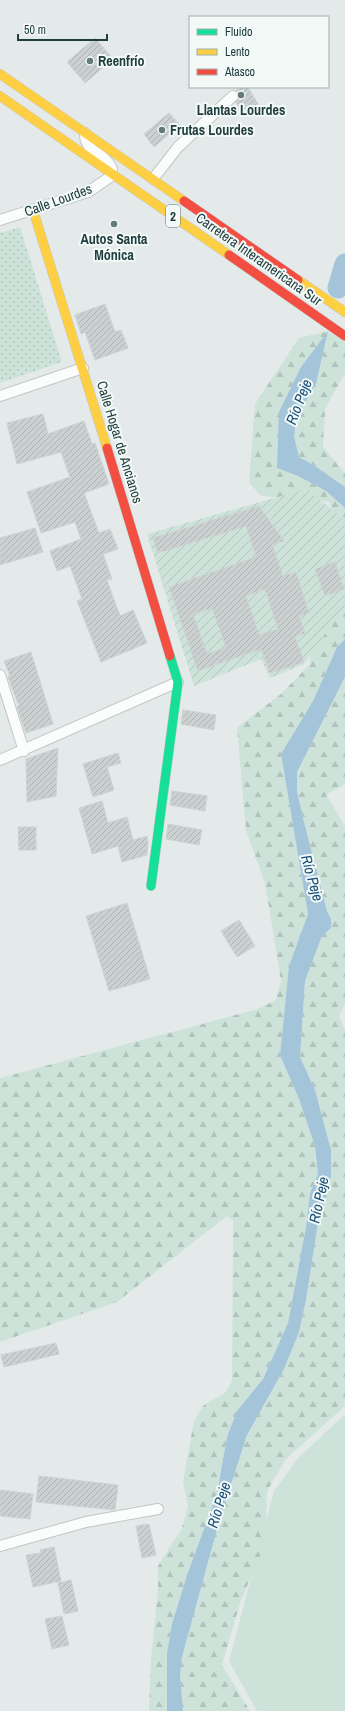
<svg xmlns="http://www.w3.org/2000/svg" width="345" height="1711" font-family="'Archivo Narrow',sans-serif">
<defs>
<pattern id="forest-firs" width="22" height="20" patternUnits="userSpaceOnUse"><rect width="22" height="20" fill="#cde3da"/><path d="M5 1l3.5 6h-7zM16 11l3.5 6h-7z" fill="#b0c4bc"/></pattern>
<pattern id="park-dots" width="8" height="8" patternUnits="userSpaceOnUse"><rect width="8" height="8" fill="#cde3da"/><path d="M2 2h.1M6 6h.1" fill="none" stroke="#b0c4bc" stroke-width="1.8" stroke-linecap="round"/></pattern>
<pattern id="garden-furrows" width="10" height="10" patternUnits="userSpaceOnUse"><rect width="10" height="10" fill="#cde3da"/><path d="M-1 1l2-2M0 10L10 0M9 11l2-2" fill="none" stroke="#b0c4bc"/></pattern>
<pattern id="building-hatch" width="6" height="6" patternUnits="userSpaceOnUse"><rect width="6" height="6" fill="#cbd1d0"/><path d="M-1 1l2-2M0 6l6-6M5 7l2-2" fill="none" stroke="#aeb4b4"/></pattern>
</defs>
<rect width="100%" height="100%" fill="#e4eae9"/>
<!-- grass -->
<path fill="#cde3da" d="M 345,1414 L 345,1711 L 257,1711 L 229,1661 L 274,1491 L 298,1458 Z"/>
<!-- forest -->
<path fill="url(#forest-firs)" d="M 328,331 L 345,342 L 345,373 L 325,409 L 323,447 L 345,473 L 345,487 L 315,466 L 299,457 L 294,436 L 297,416 L 316,384 L 328,332 L 277,468 L 298,476 L 326,491 L 345,508 L 345,534 L 334,526 L 330,502 L 262,496 L 249,483 L 255,404 L 299,338 Z
M 345,593 L 345,639 L 337,647 L 313,701 L 281,754 L 308,914 L 289,966 L 280,1055 L 299,1099 L 315,1146 L 318,1174 L 310,1193 L 306,1227 L 288,1323 L 263,1379 L 237,1411 L 227,1437 L 217,1494 L 187,1575 L 172,1624 L 167,1653 L 167,1711 L 149,1711 L 151,1659 L 158,1589 L 158,1566 L 182,1528 L 188,1506 L 183,1481 L 194,1421 L 204,1405 L 226,1392 L 232,1381 L 233,1221 L 227,1216 L 117,1302 L 0,1342 L 0,1078 L 258,1009 L 276,1000 L 281,981 L 265,883 L 246,831 L 237,728 L 281,694 L 310,664 L 310,632 Z
M 345,677 L 345,784 L 326,795 L 345,826 L 345,1004 L 339,1016 L 345,1030 L 345,1406 L 286,1459 L 267,1491 L 265,1545 L 241,1600 L 222,1665 L 250,1711 L 183,1711 L 180,1676 L 182,1657 L 221,1515 L 247,1435 L 284,1369 L 299,1332 L 306,1300 L 317,1229 L 331,1176 L 331,1150 L 315,1090 L 300,1057 L 305,981 L 322,936 L 331,928 L 331,919 L 327,911 L 303,818 L 297,791 L 297,772 Z"/>
<!-- park -->
<path fill="url(#park-dots)" d="M 20,227 L 62,362 L 0,383 L 0,233 Z"/>
<!-- garden -->
<path fill="url(#garden-furrows)" d="M 306,489 L 345,520 L 345,606 L 304,664 L 270,678 L 261,659 L 194,686 L 147,534 Z"/>
<!-- water -->
<path fill="#a4c4da" d="M 328,331 L 316,384 L 297,416 L 294,436 L 299,457 L 315,466 L 345,487 L 345,508 L 326,491 L 298,476 L 277,468 L 279,412 L 301,367 Z
M 345,639 L 345,677 L 297,772 L 297,791 L 303,818 L 327,911 L 331,919 L 331,928 L 322,936 L 305,981 L 300,1057 L 315,1090 L 331,1150 L 331,1176 L 317,1229 L 306,1300 L 299,1332 L 284,1369 L 247,1435 L 221,1515 L 182,1657 L 180,1676 L 183,1711 L 167,1711 L 167,1653 L 172,1624 L 187,1575 L 217,1494 L 227,1437 L 237,1411 L 263,1379 L 288,1323 L 306,1227 L 310,1193 L 318,1174 L 315,1146 L 299,1099 L 280,1055 L 289,966 L 308,914 L 281,754 L 313,701 L 337,647 Z"/>
<g fill="none" stroke-linecap="round" stroke-linejoin="round">
<!-- river -->
<path stroke="#a4c4da" stroke-width="21" d="M 338,288 L 345,264"/>
</g>
<!-- building -->
<path fill="url(#building-hatch)" stroke="#cdd3d2" fill-rule="evenodd" d="M 95,38 L 113,59 L 85,83 L 67,62 Z
M 242,87 L 248,87 L 259,106 L 244,116 L 236,102 L 239,98 L 239,94 L 236,90 Z
M 169,113 L 180,125 L 154,147 L 144,134 Z
M 105,304 L 115,332 L 121,330 L 128,348 L 95,360 L 85,332 L 81,334 L 75,315 Z
M 43,414 L 48,434 L 84,421 L 92,444 L 95,443 L 109,484 L 84,493 L 99,533 L 110,529 L 118,549 L 103,554 L 112,579 L 107,580 L 120,616 L 133,610 L 147,643 L 101,662 L 77,601 L 82,599 L 70,566 L 57,571 L 50,551 L 81,539 L 75,522 L 41,533 L 27,492 L 70,477 L 61,452 L 17,464 L 7,423 Z
M 259,506 L 284,541 L 272,544 L 283,576 L 296,572 L 309,613 L 299,616 L 305,633 L 295,637 L 304,662 L 270,673 L 261,649 L 198,671 L 169,587 L 256,557 L 246,526 L 158,553 L 153,538 ZM 265,589 L 278,629 L 259,635 L 246,596 ZM 212,608 L 226,647 L 207,654 L 193,614 Z
M 35,528 L 43,552 L 0,565 L 0,538 Z
M 335,562 L 344,589 L 325,596 L 315,569 Z
M 31,652 L 53,724 L 26,733 L 17,707 L 19,706 L 8,677 L 10,676 L 4,661 Z
M 183,710 L 216,715 L 214,730 L 181,724 Z
M 58,748 L 56,796 L 27,802 L 26,759 Z
M 118,753 L 121,763 L 107,767 L 114,790 L 93,797 L 83,764 Z
M 172,791 L 207,796 L 205,811 L 170,805 Z
M 102,801 L 108,823 L 127,817 L 133,840 L 147,836 L 148,842 L 147,855 L 122,862 L 118,846 L 92,854 L 79,808 Z
M 168,824 L 202,830 L 199,845 L 166,839 Z
M 18,827 L 36,827 L 36,850 L 19,850 Z
M 127,903 L 150,979 L 109,991 L 86,916 Z
M 239,920 L 255,946 L 237,957 L 221,931 Z
M 56,1343 L 59,1354 L 4,1367 L 1,1355 Z
M 39,1476 L 118,1485 L 115,1510 L 36,1502 Z
M 0,1490 L 33,1494 L 30,1519 L 0,1516 Z
M 149,1524 L 156,1555 L 142,1558 L 136,1526 Z
M 54,1547 L 61,1581 L 33,1587 L 26,1555 L 41,1553 L 40,1550 Z
M 71,1580 L 78,1611 L 64,1614 L 58,1583 Z
M 62,1616 L 69,1645 L 52,1649 L 45,1619 Z"/>
<g fill="none" stroke-linecap="round" stroke-linejoin="round">
<!-- street casing -->
<g stroke="#c1c7c6" stroke-width="12">
<path id="street" d="M 85,133 C 84,153 106,152 112,169
M 153,179 L 178,147 L 233,96
M 0,220 L 88,192 L 113,175
M 0,396 L 83,368
M 0,675 L 24,751
M 0,760 L 178,682
M 0,1546 L 86,1522 L 158,1509"/>
</g>
<!-- fast casing -->
<g stroke="#c0c7c7" stroke-width="10">
<path id="fast" d="M 151,886 L 178,682 L 170,656"/>
</g>
<!-- slow casing -->
<g stroke="#c0c7c7" stroke-width="10">
<path id="slow" d="M 0,74 L 184,201
M 0,96 L 229,255
M 33,210 L 107,448
M 298,280 L 345,312"/>
</g>
<!-- jam casing -->
<g stroke="#c0c7c7" stroke-width="10">
<path id="jam" d="M 184,201 L 298,280
M 229,255 L 345,336
M 107,448 L 170,656"/>
</g>
<!-- street -->
<use href="#street" stroke="#fbfcfc" stroke-width="10"/>
<!-- fast -->
<use href="#fast" stroke="#16e098" stroke-width="9"/>
<!-- slow -->
<use href="#slow" stroke="#ffcf43" stroke-width="9"/>
<!-- jam -->
<use href="#jam" stroke="#f24e42" stroke-width="9"/>
</g>
<!-- markers -->
<g fill="#657a7a" stroke="#f2f9f7" stroke-width="1.5">
<circle cx="90" cy="61" r="4"/>
<circle cx="241" cy="95" r="4"/>
<circle cx="162" cy="130" r="4"/>
<circle cx="114" cy="224" r="4"/>
</g>
<g text-anchor="middle" stroke-width="4" stroke-linejoin="round" paint-order="stroke">
<!-- shield labels -->
<rect fill="#f2f9f7" stroke="#607676" stroke-width="1" x="166" y="205" width="14" height="22" rx="3"/>
<g font-size="13" font-weight="bold" fill="#213e3e">
<text x="173" y="221">2</text>
</g>
<!-- poi labels -->
<g font-size="14" font-weight="bold" fill="#213e3e" stroke="#f2f9f7" text-anchor="start">
<text x="98" y="66">Reenfrío</text>
<text x="241" y="115" text-anchor="middle">Llantas Lourdes</text>
<text x="170" y="135">Frutas Lourdes</text>
<text x="114" y="244" text-anchor="middle">Autos Santa<tspan x="114" dy="16">Mónica</tspan></text>
</g>
<!-- street labels -->
<g font-size="14" fill="#213e3e" stroke="#f2f9f7">
<text transform="translate(58 200) rotate(-20)" y="5">Calle Lourdes</text>
<text transform="translate(259 259) rotate(35)" y="5">Carretera Interamericana Sur</text>
<text transform="translate(120 442) rotate(73)" y="5">Calle Hogar de Ancianos</text>
</g>
<!-- water labels -->
<g font-size="15" font-style="italic" fill="#1a507b" stroke="#f2f9f7">
<text transform="translate(299 402) rotate(-69)" y="5">Río Peje</text>
<text transform="translate(312 878) rotate(74)" y="5">Río Peje</text>
<text transform="translate(319 1200) rotate(-78)" y="5">Río Peje</text>
<text transform="translate(219 1505) rotate(-73)" y="5">Río Peje</text>
</g>
</g>
<!-- legend -->
<rect x="189" y="16" width="140" height="72" fill="#f2f9f7" stroke="#9eaead"/>
<rect x="197" y="29" width="20" height="6" fill="#16e098" stroke="#9eaead"/>
<text x="225" y="36" font-size="12" fill="#213e3e">Fluido</text>
<rect x="197" y="49" width="20" height="6" fill="#ffcf43" stroke="#9eaead"/>
<text x="225" y="56" font-size="12" fill="#213e3e">Lento</text>
<rect x="197" y="69" width="20" height="6" fill="#f24e42" stroke="#9eaead"/>
<text x="225" y="76" font-size="12" fill="#213e3e">Atasco</text>
<!-- scale -->
<path d="M18 34v6h89v-6" fill="none" stroke="#213e3e" stroke-width="2"/>
<text x="24" y="34" font-size="12" fill="#213e3e" stroke="#f2f9f7" stroke-width="3" paint-order="stroke">50 m</text>
</svg>
